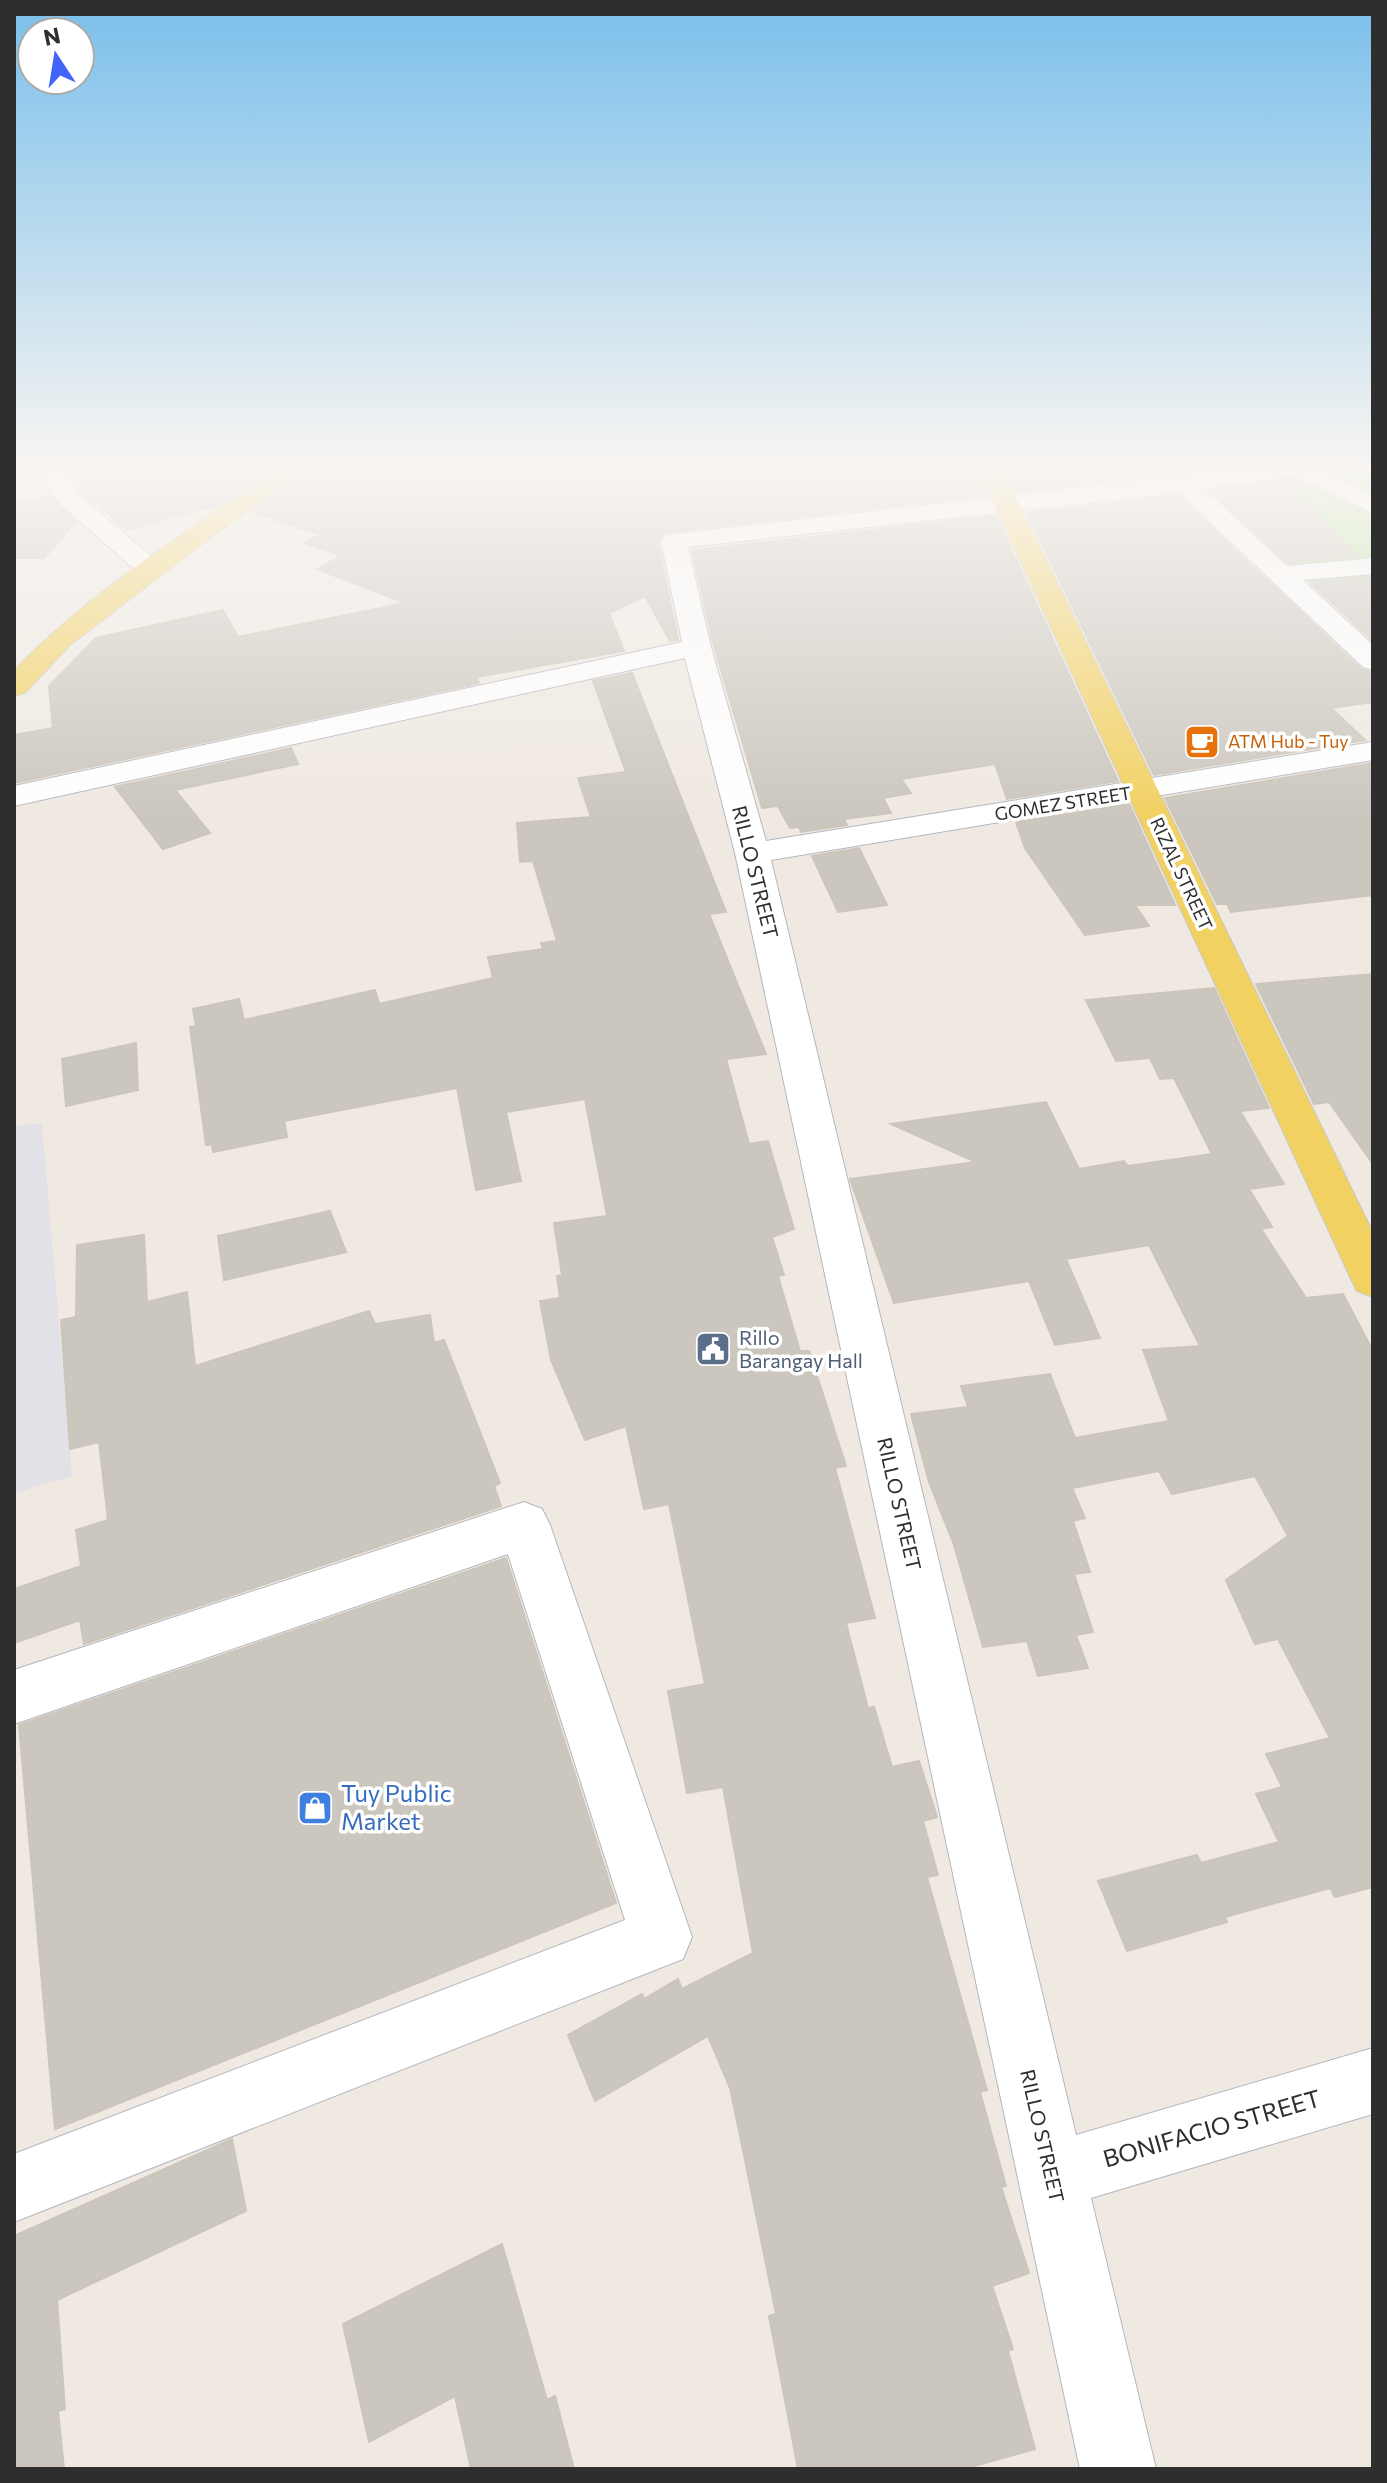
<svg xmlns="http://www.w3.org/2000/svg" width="1387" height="2483" font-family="Commissioner,sans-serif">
<rect width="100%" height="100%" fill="#efe9e1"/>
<!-- industrial -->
<path fill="#e3e1e8" d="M 42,1123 L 72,1476 L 14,1493 L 14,1126 Z"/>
<!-- green -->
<path fill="#b6e59e" d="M 1340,469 L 1373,469 L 1373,638 L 1206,488 Z"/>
<!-- building -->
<path fill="#cbc7bf" stroke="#cbc5ba" stroke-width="2" d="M 67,469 L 271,469 L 219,505 L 178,516 L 171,513 L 173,517 L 126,530 L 95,501 L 94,503 L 79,491 L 86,488 Z
M 309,469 L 975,469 L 987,495 L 665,532 L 658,542 L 678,640 L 670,641 L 645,596 L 609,613 L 624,651 L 476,677 L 479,683 L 14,783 L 14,735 L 53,728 L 49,686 L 96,638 L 223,610 L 238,637 L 405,603 L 317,569 L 341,556 L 304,543 L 320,535 L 252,512 Z
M 1005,469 L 1093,469 L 1102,482 L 1016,492 Z
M 1280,481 L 1328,524 L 1323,524 L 1359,556 L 1288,563 L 1211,491 Z
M 51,496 L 76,522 L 44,558 L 14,558 L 14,505 Z
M 1178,496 L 1361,669 L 1373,673 L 1373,702 L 1331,708 L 1365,740 L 1154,775 L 1027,513 Z
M 996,516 L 1118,781 L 1007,799 L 995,764 L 901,779 L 911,793 L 883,798 L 891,813 L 844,819 L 847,825 L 801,832 L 799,827 L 790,828 L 778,806 L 762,808 L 714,646 L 692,550 Z
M 1373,577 L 1373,641 L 1310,582 Z
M 632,673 L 726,912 L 709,914 L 766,1054 L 726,1059 L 749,1144 L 768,1141 L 794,1229 L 772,1237 L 784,1275 L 778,1276 L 800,1351 L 809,1351 L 846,1466 L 835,1468 L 875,1618 L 846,1623 L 868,1708 L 874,1707 L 892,1767 L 919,1761 L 937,1817 L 923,1821 L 938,1875 L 927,1877 L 987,2090 L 980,2092 L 1006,2186 L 1001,2187 L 1029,2273 L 992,2286 L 1013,2349 L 1008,2351 L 1035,2449 L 964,2469 L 798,2469 L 769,2316 L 776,2314 L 744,2155 L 730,2088 L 708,2036 L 595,2101 L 568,2035 L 642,1994 L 644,1999 L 678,1979 L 682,1989 L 753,1953 L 723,1787 L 687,1793 L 668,1691 L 705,1684 L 669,1504 L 644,1509 L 626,1426 L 585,1440 L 551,1360 L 540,1301 L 560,1298 L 557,1276 L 562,1275 L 554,1223 L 607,1216 L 585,1099 L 506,1112 L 521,1181 L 476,1190 L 457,1088 L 284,1121 L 287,1137 L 213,1152 L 212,1144 L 206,1145 L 190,1027 L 196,1026 L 193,1009 L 239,999 L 244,1020 L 375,990 L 379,1004 L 493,978 L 488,957 L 543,949 L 541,943 L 557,941 L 533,861 L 520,862 L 517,823 L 591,817 L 578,778 L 626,772 L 593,681 Z
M 291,748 L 298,764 L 175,790 L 210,833 L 163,849 L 115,787 Z
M 1373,763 L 1373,895 L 1231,912 L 1227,904 L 1217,904 L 1165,798 Z
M 1129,804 L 1175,905 L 1135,905 L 1149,926 L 1085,935 L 1025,848 L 1016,822 Z
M 859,848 L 887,905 L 838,912 L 812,856 Z
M 1373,974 L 1373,1164 L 1329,1102 L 1314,1104 L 1256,984 Z
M 1214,988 L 1269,1108 L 1240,1111 L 1284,1184 L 1249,1189 L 1272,1227 L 1261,1229 L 1306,1298 L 1343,1294 L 1373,1351 L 1373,1887 L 1335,1897 L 1330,1888 L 1225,1917 L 1227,1922 L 1127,1951 L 1098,1881 L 1197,1855 L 1201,1863 L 1279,1842 L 1256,1794 L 1282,1787 L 1266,1754 L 1330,1738 L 1278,1639 L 1255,1644 L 1226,1580 L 1288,1536 L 1255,1476 L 1172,1494 L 1159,1471 L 1072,1488 L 1085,1518 L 1073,1521 L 1090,1572 L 1074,1574 L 1093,1632 L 1076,1635 L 1088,1668 L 1038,1676 L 1027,1641 L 983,1647 L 954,1545 L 929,1482 L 911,1414 L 968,1407 L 961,1386 L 1050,1374 L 1075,1438 L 1169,1421 L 1143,1350 L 1200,1346 L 1149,1245 L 1066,1259 L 1100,1338 L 1055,1345 L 1029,1281 L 894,1303 L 850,1179 L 976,1162 L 891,1124 L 1046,1102 L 1079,1169 L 1124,1161 L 1128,1166 L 1212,1154 L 1174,1078 L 1160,1079 L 1150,1058 L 1116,1061 L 1086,1000 Z
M 136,1043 L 138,1090 L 66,1106 L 62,1059 Z
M 330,1211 L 346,1252 L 224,1280 L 218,1236 Z
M 144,1235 L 147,1302 L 187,1292 L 195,1366 L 369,1311 L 375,1324 L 430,1315 L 434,1343 L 444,1340 L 500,1483 L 494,1486 L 501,1506 L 84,1644 L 80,1620 L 14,1643 L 14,1589 L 81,1566 L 76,1530 L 108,1520 L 99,1442 L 70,1449 L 61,1320 L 76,1317 L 77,1245 Z
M 506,1558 L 616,1903 L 55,2129 L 19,1725 Z
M 232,2139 L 246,2211 L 57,2300 L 65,2409 L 58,2411 L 64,2469 L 14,2469 L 14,2236 Z
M 502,2244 L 547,2400 L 555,2396 L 574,2469 L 471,2469 L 455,2396 L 369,2442 L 343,2324 Z"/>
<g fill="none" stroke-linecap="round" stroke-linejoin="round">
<!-- minor casing -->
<g stroke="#b4b7c1" stroke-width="2">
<path id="minor" d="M 39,469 L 63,469 L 77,493 L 160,564 L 164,570 L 160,576 L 142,576 L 58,502 Z
M 1241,469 L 1320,469 L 1373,495 L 1373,513 L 1294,476 L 1204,489 L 1287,566 L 1373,558 L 1373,574 L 1303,580 L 1373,645 L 1373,670 L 1363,667 L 1179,493 L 688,547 L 711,647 L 766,841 L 1373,742 L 1373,760 L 771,860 L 1076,2135 L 1373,2048 L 1373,2114 L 1091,2198 L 1156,2469 L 1080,2469 L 735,853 L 685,658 L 14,806 L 14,786 L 682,642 L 661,541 L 665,535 Z
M 524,1502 L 542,1509 L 550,1525 L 692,1937 L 683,1959 L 14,2222 L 14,2154 L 625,1920 L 508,1554 L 14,1724 L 14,1670 Z"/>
</g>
<!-- major casing -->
<g stroke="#c9c9c9" stroke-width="2">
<path id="major" d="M 277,469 L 306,469 L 202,544 L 70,645 L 25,693 L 14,696 L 14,670 C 91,591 187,531 277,469 Z
M 978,469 L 1002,469 L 1373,1233 L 1373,1297 L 1357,1291 L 1351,1279 Z"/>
</g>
<!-- minor -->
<use href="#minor" fill="#fff" fill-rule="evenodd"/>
<!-- major -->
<use href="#major" fill="#f2d163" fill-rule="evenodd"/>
</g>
<!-- sky -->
<linearGradient id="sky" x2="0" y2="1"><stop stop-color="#7abfeb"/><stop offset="0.57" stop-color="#f8f5f2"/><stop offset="1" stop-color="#f8f5f2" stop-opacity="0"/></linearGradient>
<rect width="1387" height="817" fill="url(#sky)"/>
<!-- icons -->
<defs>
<g id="cafe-square" transform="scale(1.8)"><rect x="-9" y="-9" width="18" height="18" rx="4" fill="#e8710a" stroke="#fff"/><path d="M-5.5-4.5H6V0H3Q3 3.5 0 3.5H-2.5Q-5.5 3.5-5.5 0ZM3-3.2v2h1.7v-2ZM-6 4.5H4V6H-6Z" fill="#fff"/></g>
<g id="civic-square" transform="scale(1.8)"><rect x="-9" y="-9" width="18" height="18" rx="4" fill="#5c6f8a" stroke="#fff"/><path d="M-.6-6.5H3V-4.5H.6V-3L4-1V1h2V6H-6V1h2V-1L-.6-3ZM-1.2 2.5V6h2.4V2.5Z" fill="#fff"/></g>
<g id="shop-square" transform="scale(1.8)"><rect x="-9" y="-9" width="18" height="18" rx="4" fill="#3f7fe0" stroke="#fff"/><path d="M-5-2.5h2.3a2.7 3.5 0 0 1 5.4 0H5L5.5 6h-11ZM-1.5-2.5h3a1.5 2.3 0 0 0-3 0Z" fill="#fff"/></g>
</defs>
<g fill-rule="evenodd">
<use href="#cafe-square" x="1202" y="742"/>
<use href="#civic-square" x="713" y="1349"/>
<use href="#shop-square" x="315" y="1808"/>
</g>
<g text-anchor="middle" stroke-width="7" stroke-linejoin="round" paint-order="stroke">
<!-- far-food labels -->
<g font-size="18" fill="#c56008" stroke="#fff" text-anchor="start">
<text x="1228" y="748">ATM Hub - Tuy</text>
</g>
<!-- far-street labels -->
<g font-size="18" fill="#2e2e2e" stroke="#fff">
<text transform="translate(1063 804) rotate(-9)" y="6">GOMEZ STREET</text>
<text transform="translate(1181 874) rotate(65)" y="6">RIZAL STREET</text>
</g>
<!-- street labels -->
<g font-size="20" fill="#2e2e2e" stroke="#fff">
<text transform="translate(755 872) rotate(76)" y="7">RILLO STREET</text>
<text transform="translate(899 1504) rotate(77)" y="7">RILLO STREET</text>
<text transform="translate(1042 2136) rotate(77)" y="7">RILLO STREET</text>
</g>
<!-- service labels -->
<g font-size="20" fill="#4e5e75" stroke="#fff" text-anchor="start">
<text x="739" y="1345">Rillo<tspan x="739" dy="23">Barangay Hall</tspan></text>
</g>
<!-- near-shop labels -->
<g font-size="24" fill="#366cbe" stroke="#fff" text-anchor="start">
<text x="341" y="1802">Tuy Public<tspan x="341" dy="28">Market</tspan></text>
</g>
<!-- near-street labels -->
<g font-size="24" fill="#2e2e2e" stroke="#fff">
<text transform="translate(1212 2129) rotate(-16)" y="8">BONIFACIO STREET</text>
</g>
</g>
<!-- border -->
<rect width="1387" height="2483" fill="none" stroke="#2e2e2e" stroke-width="32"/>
<!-- north arrow -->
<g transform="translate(56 56) rotate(348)"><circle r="38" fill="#ffffff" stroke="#ababab" stroke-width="2"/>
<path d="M0-6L14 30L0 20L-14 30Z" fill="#4264fb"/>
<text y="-12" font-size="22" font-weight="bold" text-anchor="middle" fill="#2e2e2e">N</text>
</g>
</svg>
